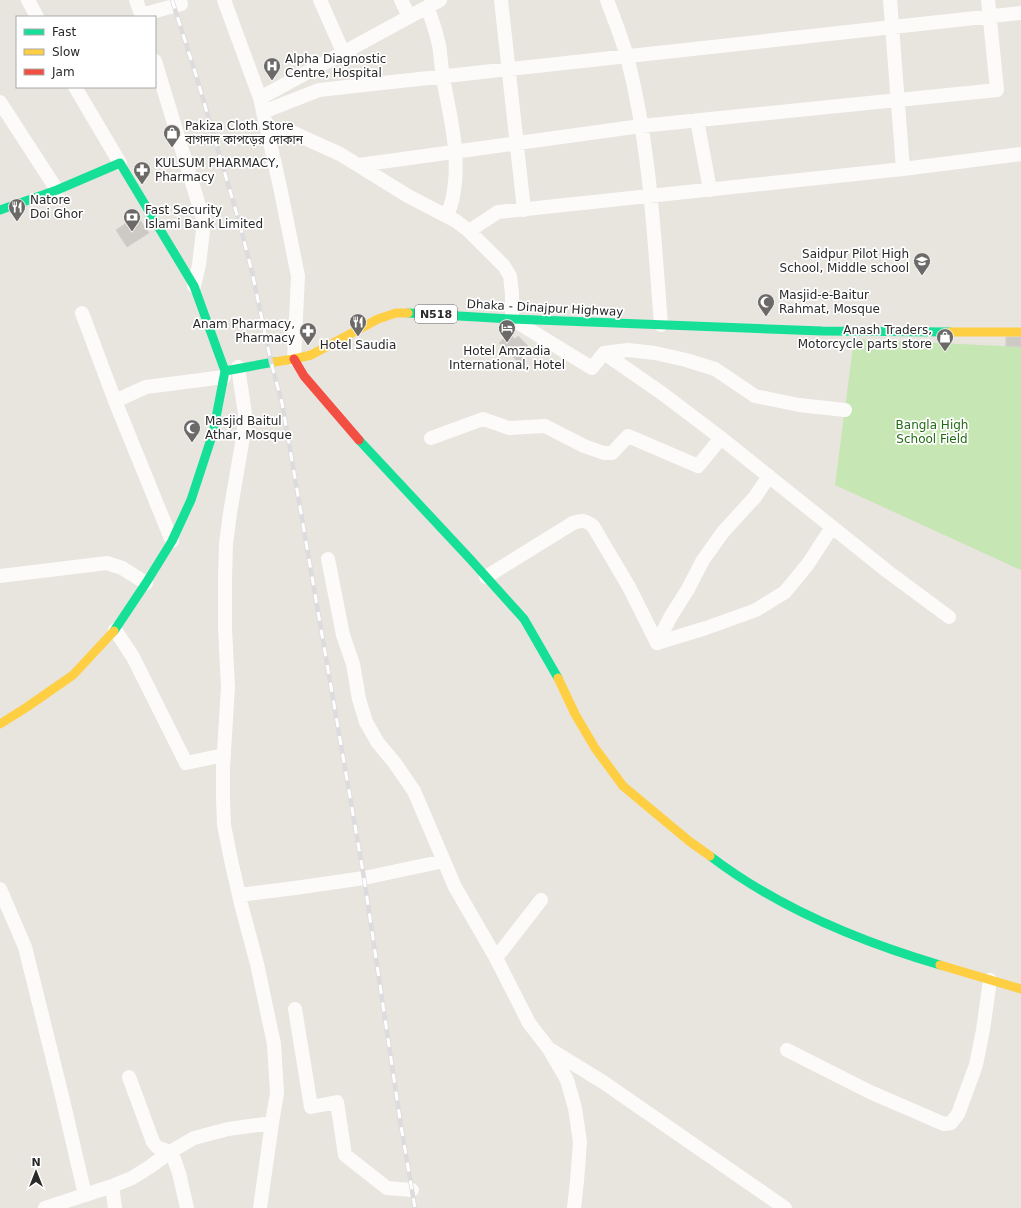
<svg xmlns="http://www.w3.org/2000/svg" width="1021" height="1208" font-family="'DejaVu Sans','Noto Sans Bengali',sans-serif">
<rect width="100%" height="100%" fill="#e8e4de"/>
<!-- green -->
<path fill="#c6e6b3" d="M 854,339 L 1021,347 L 1021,570 L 835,485 Z"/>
<!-- building -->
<path fill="#cdcac5" stroke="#d3d0ca" d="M 137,216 L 149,233 L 127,247 L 116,230 Z
M 509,333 L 515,339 L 518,336 L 528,346 L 520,354 L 526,360 L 521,365 L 499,343 Z
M 1006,337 L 1021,337 L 1021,347 L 1006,346 Z"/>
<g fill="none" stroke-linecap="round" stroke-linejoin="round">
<!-- street -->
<path stroke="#fcfbfa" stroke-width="14" d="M 28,0 L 37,17
M 136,0 L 142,17
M 224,0 L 260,98 L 280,187 L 298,276 L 294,359
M 320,0 L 343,52
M 401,0 L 409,16
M 501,0 L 524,210
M 607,0 C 614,19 622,38 627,57 C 650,145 654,236 661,325
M 890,0 L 903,169
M 427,7 C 432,19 436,32 439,45 C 441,56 441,67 443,78 C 450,116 461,157 453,196 C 452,203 449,210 447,216
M 141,15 L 181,4
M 155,61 L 204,222 L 199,265 L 194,286
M 75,87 L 120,163
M 260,98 L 440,0
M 0,102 L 57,190
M 263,112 L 319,90 L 1021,13
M 697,120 L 710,190
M 267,128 L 289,131 L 340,154 L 408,196 L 456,221 L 469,231 L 504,266 L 510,276 L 512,294 L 512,319 L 592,368 L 604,353 L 663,394 L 721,438 L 887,571 L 949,617
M 359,165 L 641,126 L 997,90 L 988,0
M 469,231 L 498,212 L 903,169 L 1021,154
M 82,313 L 115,401 L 172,541
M 604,353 L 628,350 L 655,353 L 686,360 L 715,369 L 755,396 L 799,405 L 845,410
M 238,367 L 245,414 L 243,437 L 230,513 L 226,544 L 225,579 L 225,629 L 228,687 L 223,768 L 223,798 L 224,825 L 231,860 L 241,904 L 257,964 L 274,1044 L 277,1093 L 272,1123
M 115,401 L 146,387 L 224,377
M 431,438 L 483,419 L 509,428 L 545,426 L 584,446 L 604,453 L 612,453 L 628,436 L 698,466 L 721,438
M 328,559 L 343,635 L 353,664 L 359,699 L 366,722 L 378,743 L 394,762 L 414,791 L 455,887 L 496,958 L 529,1023 L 549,1049 L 567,1080 L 575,1108 L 580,1142 L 577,1181 L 574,1208
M 0,576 L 107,563 L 122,568 L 146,583
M 486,577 L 573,523 C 583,520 585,520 593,526 L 629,587 L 657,643 L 706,628 L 756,610 L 785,592 L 808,564 L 832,527
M 115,630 L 133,657 L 186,763 L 224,755
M 657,643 L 671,616 L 688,589 L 703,560 L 723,532 L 755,497 L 769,476
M 0,889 L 25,947 L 62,1096 L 85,1195 L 112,1186 L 115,1208
M 239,895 L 295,888 L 364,878 L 444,861
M 496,958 L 541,900
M 295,1009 L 311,1107 L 337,1102 L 345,1155 L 387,1188 L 412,1190
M 551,1050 L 603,1082 L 785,1208
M 787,1050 L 870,1092 L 944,1124 L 951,1123 L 958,1114 L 976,1065 L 983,1030 L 990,980
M 129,1077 L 153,1142 L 157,1147 L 170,1152 L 174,1159 L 179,1173 L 187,1208
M 112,1186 L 132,1178 L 151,1166 L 170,1152 L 194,1138 L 228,1129 L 272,1123 L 260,1208
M 45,1208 L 85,1195"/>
<!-- fast -->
<path stroke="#16e098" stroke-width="9" d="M 0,210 L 57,190 L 120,163 L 194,286 L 225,371 L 274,362
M 408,313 L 512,319 L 822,331 L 950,332
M 359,440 L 471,560 L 524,619 L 558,678
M 114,631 L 146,583 L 172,541 L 191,500 L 213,433 L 225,371
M 710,856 C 778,908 858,941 940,965"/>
<!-- slow -->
<path stroke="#ffcf43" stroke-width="9" d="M 950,332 L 1021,332
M 274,362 L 294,359 L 311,355 L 378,319 L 396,313 L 408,313
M 558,678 L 575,714 L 595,748 L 623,786 L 689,841 L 710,856
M 0,724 L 27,707 L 73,675 L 114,631
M 940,965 L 1021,989"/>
<!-- jam -->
<path stroke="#f24e42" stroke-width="9" d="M 294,359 L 304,376 L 359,440"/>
<!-- rail casing -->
<g stroke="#dcdcde" stroke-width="4.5">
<path id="rail" d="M 172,0 L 196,75 L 240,225 L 252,272 L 271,362 L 282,403 L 364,878 L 401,1126 L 415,1208"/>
</g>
<!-- rail -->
<use href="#rail" stroke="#fff" stroke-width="3" stroke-dasharray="9" stroke-linecap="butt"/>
</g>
<!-- icons -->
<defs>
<g id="hospital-pin" transform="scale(0.9)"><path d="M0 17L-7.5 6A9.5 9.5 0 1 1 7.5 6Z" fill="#6c6a68" stroke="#fff"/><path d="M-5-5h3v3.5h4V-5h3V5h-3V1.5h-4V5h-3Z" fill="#fff"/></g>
<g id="shop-pin" transform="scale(0.9)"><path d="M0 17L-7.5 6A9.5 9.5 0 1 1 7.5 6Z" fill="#6c6a68" stroke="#fff"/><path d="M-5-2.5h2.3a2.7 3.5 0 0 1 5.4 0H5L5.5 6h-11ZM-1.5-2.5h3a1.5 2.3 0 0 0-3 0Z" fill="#fff"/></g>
<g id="pharmacy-pin" transform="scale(0.9)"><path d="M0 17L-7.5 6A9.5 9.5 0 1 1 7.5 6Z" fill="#6c6a68" stroke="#fff"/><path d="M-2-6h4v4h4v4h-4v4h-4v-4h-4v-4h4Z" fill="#fff"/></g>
<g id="restaurant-pin" transform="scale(0.9)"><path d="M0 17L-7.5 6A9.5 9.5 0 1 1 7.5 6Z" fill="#6c6a68" stroke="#fff"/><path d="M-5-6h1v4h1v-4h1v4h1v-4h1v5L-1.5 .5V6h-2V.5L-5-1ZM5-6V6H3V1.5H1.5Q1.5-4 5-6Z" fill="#fff"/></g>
<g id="bank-pin" transform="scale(0.9)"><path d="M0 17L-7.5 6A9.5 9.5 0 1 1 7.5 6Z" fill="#6c6a68" stroke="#fff"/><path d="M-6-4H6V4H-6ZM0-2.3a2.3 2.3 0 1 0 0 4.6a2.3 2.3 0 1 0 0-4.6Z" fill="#fff"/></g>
<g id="school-pin" transform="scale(0.9)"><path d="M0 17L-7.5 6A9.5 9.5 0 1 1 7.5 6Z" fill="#6c6a68" stroke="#fff"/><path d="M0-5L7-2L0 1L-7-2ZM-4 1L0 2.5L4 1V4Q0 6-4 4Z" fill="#fff"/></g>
<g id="mosque-pin" transform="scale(0.9)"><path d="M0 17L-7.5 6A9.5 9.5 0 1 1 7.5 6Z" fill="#6c6a68" stroke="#fff"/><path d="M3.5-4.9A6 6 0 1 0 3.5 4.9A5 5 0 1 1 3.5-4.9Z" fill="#fff"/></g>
<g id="hotel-pin" transform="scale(0.9)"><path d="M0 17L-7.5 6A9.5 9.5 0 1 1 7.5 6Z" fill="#6c6a68" stroke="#fff"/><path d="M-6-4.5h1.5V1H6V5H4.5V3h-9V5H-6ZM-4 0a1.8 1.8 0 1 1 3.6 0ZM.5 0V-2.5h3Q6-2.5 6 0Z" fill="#fff"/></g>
</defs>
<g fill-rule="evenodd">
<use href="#hospital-pin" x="272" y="66"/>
<use href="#shop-pin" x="172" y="133"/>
<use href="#pharmacy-pin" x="142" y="170"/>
<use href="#restaurant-pin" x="17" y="207"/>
<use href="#bank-pin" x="132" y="217"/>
<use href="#school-pin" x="922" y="261"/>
<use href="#mosque-pin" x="766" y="302"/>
<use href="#restaurant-pin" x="358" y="322"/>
<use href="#hotel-pin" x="507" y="328"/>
<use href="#pharmacy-pin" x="308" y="331"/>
<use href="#shop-pin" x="945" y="337"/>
<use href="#mosque-pin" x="192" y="428"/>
</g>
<g text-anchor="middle" stroke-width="3.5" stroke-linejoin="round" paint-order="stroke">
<!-- shield labels -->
<rect fill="#fff" stroke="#696969" stroke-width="1" x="415" y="305" width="42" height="18" rx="3"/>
<g font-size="11" font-weight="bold" fill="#292929">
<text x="436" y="318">N518</text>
</g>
<!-- poi labels -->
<g font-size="12" fill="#292929" stroke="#fff" text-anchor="start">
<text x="285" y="63">Alpha Diagnostic<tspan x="285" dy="14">Centre, Hospital</tspan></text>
<text x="185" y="130">Pakiza Cloth Store<tspan x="185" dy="14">বাগদাদ কাপড়ের দোকান</tspan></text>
<text x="155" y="167">KULSUM PHARMACY,<tspan x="155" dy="14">Pharmacy</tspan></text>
<text x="30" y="204">Natore<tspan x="30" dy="14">Doi Ghor</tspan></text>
<text x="145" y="214">Fast Security<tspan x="145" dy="14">Islami Bank Limited</tspan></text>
<text x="909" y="258" text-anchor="end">Saidpur Pilot High<tspan x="909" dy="14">School, Middle school</tspan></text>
<text x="779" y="299">Masjid-e-Baitur<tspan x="779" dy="14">Rahmat, Mosque</tspan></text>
<text x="295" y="328" text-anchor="end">Anam Pharmacy,<tspan x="295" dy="14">Pharmacy</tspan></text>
<text x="932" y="334" text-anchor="end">Anash Traders,<tspan x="932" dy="14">Motorcycle parts store</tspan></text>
<text x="358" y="349" text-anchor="middle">Hotel Saudia</text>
<text x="507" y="355" text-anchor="middle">Hotel Amzadia<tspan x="507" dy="14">International, Hotel</tspan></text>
<text x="205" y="425">Masjid Baitul<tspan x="205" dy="14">Athar, Mosque</tspan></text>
</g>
<!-- street labels -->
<g font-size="12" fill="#292929" stroke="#fff">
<text transform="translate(545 308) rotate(3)" y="4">Dhaka - Dinajpur Highway</text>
</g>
<!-- park labels -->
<g font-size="12" fill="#226b13" stroke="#fff">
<text x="932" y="429">Bangla High<tspan x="932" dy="14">School Field</tspan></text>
</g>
</g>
<!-- legend -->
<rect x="16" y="16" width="140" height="72" fill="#ffffff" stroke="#a9a9a9"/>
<rect x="24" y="29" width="20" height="6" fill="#16e098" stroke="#a9a9a9"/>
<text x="52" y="36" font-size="12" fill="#292929">Fast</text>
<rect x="24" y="49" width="20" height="6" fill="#ffcf43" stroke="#a9a9a9"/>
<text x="52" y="56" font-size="12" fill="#292929">Slow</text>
<rect x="24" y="69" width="20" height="6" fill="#f24e42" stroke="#a9a9a9"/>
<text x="52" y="76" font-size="12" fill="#292929">Jam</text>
<!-- north arrow -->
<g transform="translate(36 1172)" stroke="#ffffff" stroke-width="3" paint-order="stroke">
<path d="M0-3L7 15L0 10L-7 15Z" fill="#292929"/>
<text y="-6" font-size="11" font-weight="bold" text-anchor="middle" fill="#292929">N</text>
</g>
</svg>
